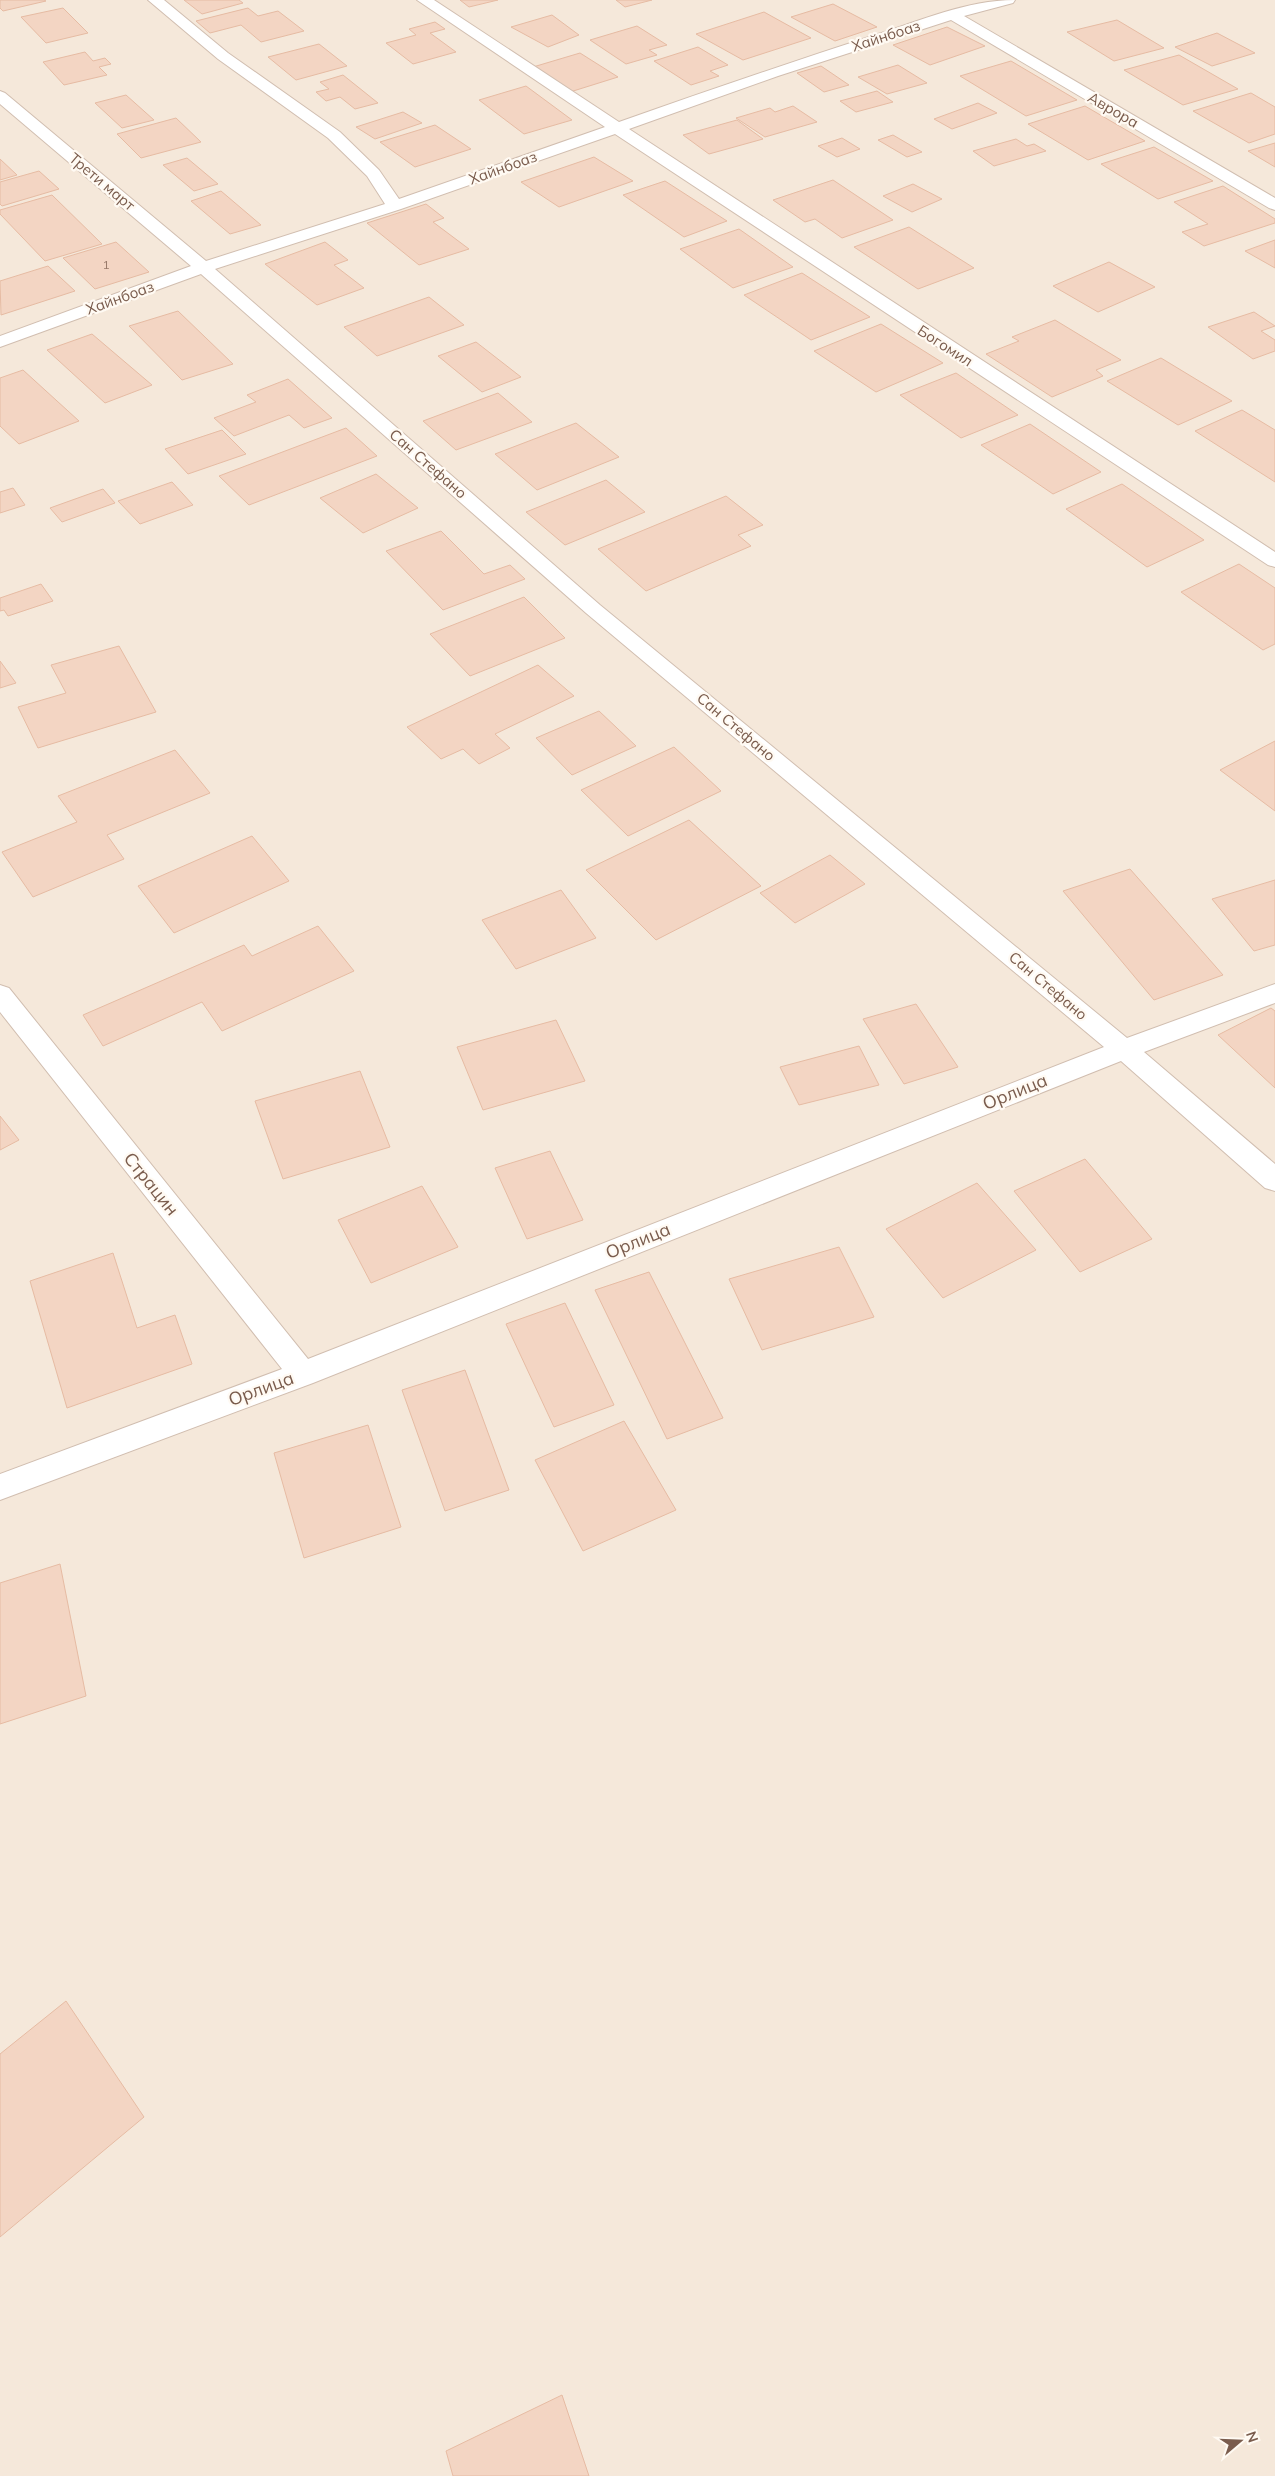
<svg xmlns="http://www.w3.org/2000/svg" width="1275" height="2476" font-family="Mulish,sans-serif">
<rect width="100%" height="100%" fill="#fdf6ec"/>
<!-- residential -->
<path fill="#f5e8da" d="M 0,0 L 1275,0 L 1275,2476 L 0,2476 Z"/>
<!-- building -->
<path fill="#f3d5c3" stroke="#e6bba3" d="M 0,0 L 44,0 L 46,1 L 3,11 L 0,8 Z
M 184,0 L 239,0 L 243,3 L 202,14 Z
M 460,0 L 498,0 L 469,7 Z
M 616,0 L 652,0 L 625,7 Z
M 833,4 L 877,27 L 835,41 L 791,17 Z
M 63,8 L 88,33 L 46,43 L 21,17 Z
M 248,8 L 258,16 L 278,11 L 304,31 L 261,42 L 241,25 L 210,33 L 196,21 Z
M 764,12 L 811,38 L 743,60 L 696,34 Z
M 552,15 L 579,35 L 548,47 L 511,27 Z
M 1117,20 L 1164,48 L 1114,61 L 1067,32 Z
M 435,22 L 445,29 L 430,33 L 456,52 L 413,64 L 386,43 L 416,35 L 409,29 Z
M 637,26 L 667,45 L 649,50 L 657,55 L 626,64 L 590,40 Z
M 947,27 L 985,46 L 930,65 L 893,45 Z
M 1217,33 L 1255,53 L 1212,66 L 1175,47 Z
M 319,44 L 347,66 L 296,80 L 268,57 Z
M 698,47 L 728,65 L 710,71 L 719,76 L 691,85 L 654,61 Z
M 85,52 L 93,61 L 105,58 L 111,64 L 99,67 L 107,75 L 64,85 L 43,62 Z
M 580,53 L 618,77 L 570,92 L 533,67 Z
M 1179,55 L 1238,89 L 1183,105 L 1124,70 Z
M 1011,61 L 1077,100 L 1026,116 L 960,76 Z
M 898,65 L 927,83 L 887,94 L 858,77 Z
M 821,66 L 849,85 L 824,92 L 797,73 Z
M 343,75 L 378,103 L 355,109 L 340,97 L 326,101 L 316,92 L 329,89 L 320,82 Z
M 526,86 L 572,120 L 524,134 L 479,100 Z
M 877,91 L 893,102 L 856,112 L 840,101 Z
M 1251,93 L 1275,107 L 1275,134 L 1249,143 L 1193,111 Z
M 126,95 L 154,120 L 122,128 L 95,103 Z
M 978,103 L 997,113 L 952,129 L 934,119 Z
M 793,106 L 817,122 L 765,137 L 736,118 L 770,108 L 775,112 Z
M 1085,106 L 1145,141 L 1088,160 L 1028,124 Z
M 403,112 L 422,123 L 375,139 L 356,127 Z
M 176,118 L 201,142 L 141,158 L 117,134 Z
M 737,120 L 763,139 L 709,154 L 683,135 Z
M 435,125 L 471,149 L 415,167 L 380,142 Z
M 893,135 L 922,152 L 907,157 L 878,140 Z
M 842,138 L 860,149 L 837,157 L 818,146 Z
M 1016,139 L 1027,146 L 1034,144 L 1046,151 L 994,166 L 973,151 Z
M 1275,143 L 1275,167 L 1248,151 Z
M 1154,147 L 1213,181 L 1158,199 L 1101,164 Z
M 594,157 L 633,181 L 559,207 L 521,182 Z
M 187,158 L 218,184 L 194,191 L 163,165 Z
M 0,159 L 17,175 L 0,180 Z
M 39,171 L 59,189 L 2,206 L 0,204 L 0,182 Z
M 833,180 L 893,220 L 842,238 L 815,219 L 805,222 L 773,200 Z
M 665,181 L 727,221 L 684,237 L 623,195 Z
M 913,184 L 942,199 L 912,212 L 883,196 Z
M 1223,186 L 1275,219 L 1275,223 L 1204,246 L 1182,232 L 1208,224 L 1174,202 Z
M 221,191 L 261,225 L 230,234 L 191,201 Z
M 52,195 L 102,244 L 45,261 L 0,214 L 0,210 Z
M 426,204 L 444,218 L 433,222 L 469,249 L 419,265 L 367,223 Z
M 909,227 L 974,268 L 918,289 L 854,247 Z
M 739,229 L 793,267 L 733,288 L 680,249 Z
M 1275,240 L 1275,268 L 1245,251 Z
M 116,242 L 149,272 L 95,289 L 63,258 Z
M 325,242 L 348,260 L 334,265 L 364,288 L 317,305 L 265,264 Z
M 1109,262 L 1155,287 L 1098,312 L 1053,286 Z
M 48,266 L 75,291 L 1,315 L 0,281 Z
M 802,273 L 870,317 L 811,340 L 744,295 Z
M 429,297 L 464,325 L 377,356 L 344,327 Z
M 178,311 L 233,364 L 182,380 L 129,326 Z
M 1254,312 L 1275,326 L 1261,331 L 1275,340 L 1275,351 L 1253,359 L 1208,327 Z
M 1055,320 L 1121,360 L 1096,370 L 1103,376 L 1052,397 L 986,354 L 1019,341 L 1012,337 Z
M 881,324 L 943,363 L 876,392 L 814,351 Z
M 92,334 L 152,385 L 105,403 L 47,350 Z
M 476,342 L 521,377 L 482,392 L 438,356 Z
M 1161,358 L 1232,401 L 1178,425 L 1107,381 Z
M 23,370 L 79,421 L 19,444 L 0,426 L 0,378 Z
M 956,373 L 1018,415 L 961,438 L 900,395 Z
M 288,379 L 332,418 L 304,428 L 289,415 L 234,436 L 214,418 L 256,402 L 247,395 Z
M 498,393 L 532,422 L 456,450 L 423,421 Z
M 1242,410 L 1275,430 L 1275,482 L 1195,431 Z
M 576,423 L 619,457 L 537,490 L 495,454 Z
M 1030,424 L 1101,472 L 1053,494 L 981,445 Z
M 346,428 L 377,456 L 249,505 L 219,476 Z
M 222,430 L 246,454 L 188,474 L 165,449 Z
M 376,474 L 418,508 L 363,533 L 320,498 Z
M 606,480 L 645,512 L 565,545 L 526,512 Z
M 172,482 L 193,505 L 140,524 L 118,501 Z
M 1122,484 L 1204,540 L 1147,567 L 1066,509 Z
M 13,488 L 25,505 L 0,513 L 0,492 Z
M 103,489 L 115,503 L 62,522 L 50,508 Z
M 726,496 L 763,525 L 738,535 L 751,546 L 646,591 L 598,549 Z
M 441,531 L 484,574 L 510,565 L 525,579 L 443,610 L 386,551 Z
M 1239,564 L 1275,588 L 1275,644 L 1263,650 L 1181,592 Z
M 41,584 L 53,601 L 8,616 L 4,610 L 0,611 L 0,598 Z
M 524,597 L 565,638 L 470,676 L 430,634 Z
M 119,646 L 156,712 L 38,748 L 18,707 L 66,693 L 51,665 Z
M 0,661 L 16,683 L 0,688 Z
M 538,665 L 574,696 L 495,734 L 510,748 L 479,764 L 463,749 L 441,759 L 407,727 Z
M 599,711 L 636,746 L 572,775 L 536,738 Z
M 1275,741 L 1275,811 L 1220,770 Z
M 674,747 L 721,791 L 628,836 L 581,790 Z
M 175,750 L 210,793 L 107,835 L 124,859 L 33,897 L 2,852 L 77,822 L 58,796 Z
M 689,820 L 761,886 L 656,940 L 586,870 Z
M 252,836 L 289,881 L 174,933 L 138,886 Z
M 830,855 L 865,884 L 795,923 L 760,893 Z
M 1130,869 L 1223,975 L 1154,1000 L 1063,891 Z
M 1275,880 L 1275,945 L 1254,951 L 1212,899 Z
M 561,890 L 596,938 L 516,969 L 482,920 Z
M 318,926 L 354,971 L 222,1031 L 202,1002 L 103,1046 L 83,1015 L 244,945 L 252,956 Z
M 916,1004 L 958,1067 L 904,1084 L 863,1019 Z
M 1271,1008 L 1275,1011 L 1275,1088 L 1218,1035 Z
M 556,1020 L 585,1081 L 483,1110 L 457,1047 Z
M 859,1046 L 879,1085 L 799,1105 L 780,1067 Z
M 360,1071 L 390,1147 L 283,1179 L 255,1101 Z
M 0,1116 L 19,1140 L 0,1150 Z
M 550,1151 L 583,1220 L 527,1239 L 495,1168 Z
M 1085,1159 L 1152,1239 L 1080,1272 L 1014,1191 Z
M 977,1183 L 1036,1250 L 943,1298 L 886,1229 Z
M 422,1186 L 458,1247 L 371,1283 L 338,1220 Z
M 839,1247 L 874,1317 L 762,1350 L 729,1279 Z
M 113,1253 L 137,1328 L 175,1315 L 192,1364 L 67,1408 L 30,1281 Z
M 649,1272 L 723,1418 L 667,1439 L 595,1290 Z
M 565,1303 L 614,1405 L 554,1427 L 506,1324 Z
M 465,1370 L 509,1490 L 445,1511 L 402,1390 Z
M 624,1421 L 676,1510 L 583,1551 L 535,1460 Z
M 368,1425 L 401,1527 L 304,1558 L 274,1453 Z
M 60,1564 L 86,1696 L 0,1724 L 0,1583 Z
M 66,2001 L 144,2117 L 0,2237 L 0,2054 Z
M 562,2395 L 589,2476 L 453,2476 L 446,2451 Z"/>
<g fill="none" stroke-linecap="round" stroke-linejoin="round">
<!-- street casing -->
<g stroke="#d1beb0" stroke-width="2">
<path id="street" d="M 148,0 L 164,0 L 228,53 L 340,132 L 379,170 L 399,199 L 605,127 L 417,0 L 434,0 L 619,122 C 704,92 789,63 875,35 C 920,21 967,0 1015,0 L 1013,3 L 964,16 L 1275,198 L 1275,210 L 1269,208 L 951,20 L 778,76 L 629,129 L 1275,552 L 1275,567 L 1268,565 L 615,134 L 401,209 L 215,269 L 600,605 L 1127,1038 L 1275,984 L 1275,1003 L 1144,1052 L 1275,1164 L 1275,1191 L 1265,1188 L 1121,1061 L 313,1383 L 0,1500 L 0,1474 L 282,1369 L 0,1012 L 0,985 L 9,988 L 308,1359 L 1104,1047 L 586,613 L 201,274 L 0,347 L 0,336 L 191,266 L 0,104 L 0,91 L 5,93 L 206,261 L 385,204 L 367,176 L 328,138 L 218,59 Z"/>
</g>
<!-- street -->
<use href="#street" fill="#fff" fill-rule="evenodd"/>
</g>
<g text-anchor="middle" stroke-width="4.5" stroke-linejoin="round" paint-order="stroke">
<!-- far-number labels -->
<g font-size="12" fill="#987a6a">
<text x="106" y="269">1</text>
</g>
<!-- far-street labels -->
<g font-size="15" fill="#7a5c4d" stroke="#fffaf3">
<text transform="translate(886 36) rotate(-18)" y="5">Хайнбоаз</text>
<text transform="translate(1113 110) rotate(30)" y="5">Аврора</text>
<text transform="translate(503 168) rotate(-20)" y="5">Хайнбоаз</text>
<text transform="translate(102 182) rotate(40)" y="5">Трети март</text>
<text transform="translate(120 298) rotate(-20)" y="5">Хайнбоаз</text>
<text transform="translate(945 346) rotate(33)" y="5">Богомил</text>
<text transform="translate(428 464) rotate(41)" y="5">Сан Стефано</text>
<text transform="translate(736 727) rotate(40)" y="5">Сан Стефано</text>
<text transform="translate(1048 986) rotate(40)" y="5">Сан Стефано</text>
</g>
<!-- street labels -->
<g font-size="18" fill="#7a5c4d" stroke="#fffaf3">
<text transform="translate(1015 1092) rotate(-22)" y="6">Орлица</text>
<text transform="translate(151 1184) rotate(51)" y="6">Страцин</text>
<text transform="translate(638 1241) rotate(-22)" y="6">Орлица</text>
<text transform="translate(261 1389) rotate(-20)" y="6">Орлица</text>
</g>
</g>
<!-- north arrow -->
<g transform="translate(1240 2441) rotate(71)" stroke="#fffaf3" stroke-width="4" paint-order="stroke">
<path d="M0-4L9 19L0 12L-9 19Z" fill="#7a5c4d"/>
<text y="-8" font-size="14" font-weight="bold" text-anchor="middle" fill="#7a5c4d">N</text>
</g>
</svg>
